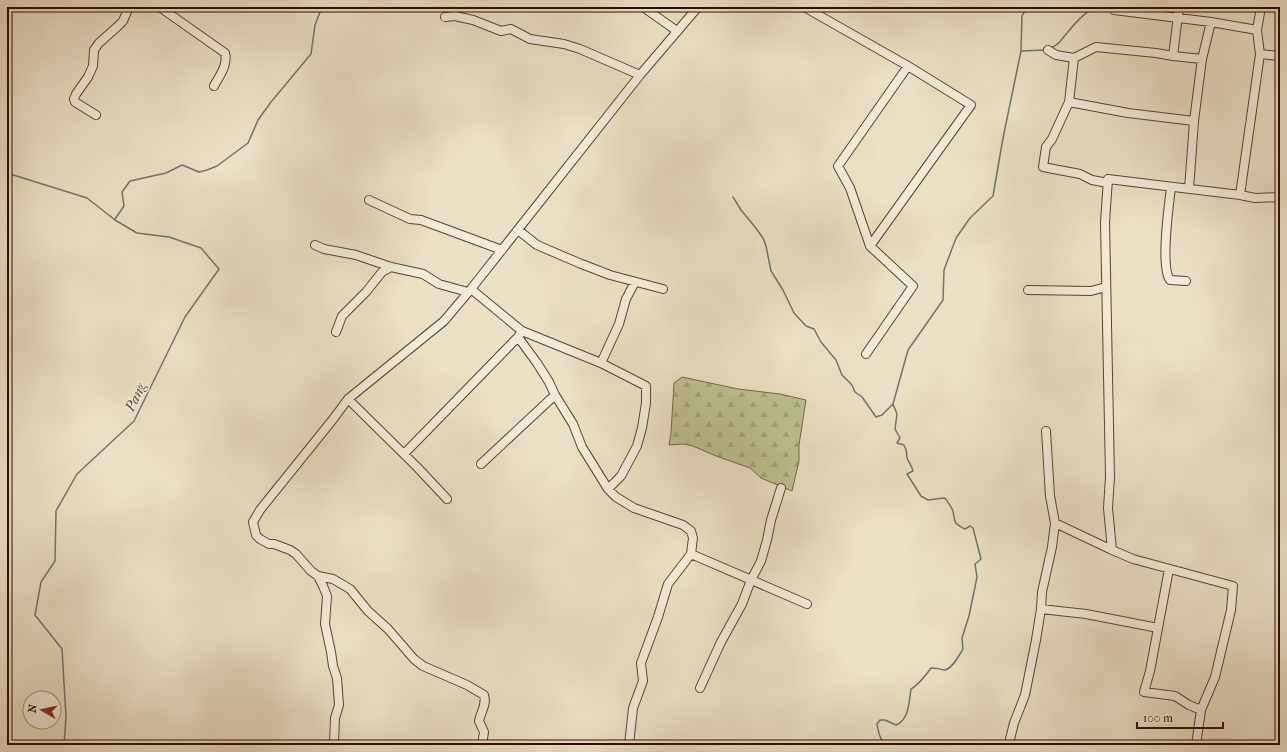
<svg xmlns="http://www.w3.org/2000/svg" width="1287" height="752" font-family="'IM FELL French Canon',serif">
<defs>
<pattern id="forest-firs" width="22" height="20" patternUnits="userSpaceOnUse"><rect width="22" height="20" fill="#bcc191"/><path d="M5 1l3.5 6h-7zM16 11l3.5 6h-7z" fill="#a2a57b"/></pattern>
</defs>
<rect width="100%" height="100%" fill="#eae0c5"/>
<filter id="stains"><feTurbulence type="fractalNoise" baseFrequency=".005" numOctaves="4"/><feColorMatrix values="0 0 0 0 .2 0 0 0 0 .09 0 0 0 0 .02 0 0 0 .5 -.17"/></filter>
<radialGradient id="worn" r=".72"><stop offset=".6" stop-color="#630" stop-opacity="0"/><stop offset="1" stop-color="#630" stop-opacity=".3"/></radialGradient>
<!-- forest -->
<path fill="url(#forest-firs)" stroke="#746749" d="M 682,377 L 738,389 L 780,394 L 806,400 L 799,445 L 799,461 L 792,491 L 761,478 L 750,468 L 716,456 L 693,446 L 683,444 L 669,445 L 671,433 L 674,383 Z"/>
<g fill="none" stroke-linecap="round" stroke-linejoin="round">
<!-- stream -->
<path stroke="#6e7571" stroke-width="1.5" d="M 1051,48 C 1059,45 1061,40 1067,33 C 1075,23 1084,13 1095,7
M 1021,51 L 1045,50
M 7,173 L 87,198 L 115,220 L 137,233 L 169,237 L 201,248 L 219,269 L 185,317 L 134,421 L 77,474 L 56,511 L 55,561 L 41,582 L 35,615 L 62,649 L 66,717 L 64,745
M 733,197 L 741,210 L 755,227 L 763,238 L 766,246 L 771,271 L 783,290 L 794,313 L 806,326 L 814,329 L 821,342 L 836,360 L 842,375 L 852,385 L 855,392 L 862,397 L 876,417 L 882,415 L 893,404
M 115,219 L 124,206 L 122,192 L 130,181 L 166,173 L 182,165 L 199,172 L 207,170 L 217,166 L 248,143 L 258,120 L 271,102 L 311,54 L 315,25 L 322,7
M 884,745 L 879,734 L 877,724 L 880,720 L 885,720 L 896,725 C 909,720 909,702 911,689 C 917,686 927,674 931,668 C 936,668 940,669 944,670 C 952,670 959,655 963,649 L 962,638 L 969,616 L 977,577 L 975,564 L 981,559 L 973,528 L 970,526 L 965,529 C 953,523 955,522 953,511 C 951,506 948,503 946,499 L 944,498 L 928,500 L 921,496 L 907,474 L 913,471 C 912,466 909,463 907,458 C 906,453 908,452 904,445 L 897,443 L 900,438 L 895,429 L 897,414 L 893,404 L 908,350 L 943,300 L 944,270 L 956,238 L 970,218 L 993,196 L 1003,138 L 1021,51 L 1022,16 L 1027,7"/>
<!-- minor casing -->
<g stroke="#5b4232" stroke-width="10">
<path id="minor" d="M 643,7 L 677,31
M 807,7 L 806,8 L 908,66 L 971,105 L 870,246
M 161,8 L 225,53 C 228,65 220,75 214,86
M 1114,10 L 1211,22 L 1257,30
M 445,17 L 455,16 L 473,20 L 501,31 L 511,29 L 530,39 L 564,44 L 580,49 L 640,75
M 1048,50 L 1056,55 L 1074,58 L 1096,47 L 1156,53 L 1173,56 L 1202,59
M 1260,54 L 1280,56
M 1173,56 L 1179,7
M 1074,58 L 1069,102 L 1052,139 L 1046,147 L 1043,167 L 1080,174 L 1092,180 L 1108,183
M 1069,102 L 1128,113 L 1194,121
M 96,115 L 75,102 L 74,99 L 76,94 L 88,77 L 93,66 L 94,50 L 99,43 L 117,27 L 123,21 L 129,7
M 1171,187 C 1169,205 1160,267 1170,280 L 1186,281
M 1189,189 L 1194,121 L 1202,59 L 1211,22
M 1240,195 L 1260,54 L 1257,30 L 1261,7
M 369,200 L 410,219 L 421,220 L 502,250
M 518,230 L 537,245 L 579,263 L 610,275 L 663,289
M 315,245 L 324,249 L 356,255 L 391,267 L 423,274 L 439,284 L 468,292
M 471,289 L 522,331 L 601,363 L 646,386 L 646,403 L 642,428 L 637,446 L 621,476 L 608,489
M 1028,290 L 1091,291 L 1106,287
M 522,331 L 518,337 L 537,363 L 549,382 L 555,395 L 573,424 L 582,447 L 608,489 L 616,497 L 634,508 L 683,525 L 691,531 L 693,538 L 691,554 L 668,584 L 658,617 L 641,663 L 643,681 L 633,708 L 629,745
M 336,332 L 342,316 L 366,292 L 382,272 L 391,267
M 866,354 L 913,286 L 870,246 L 850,188 L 838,166 L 908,66
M 601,363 L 619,324 L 626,299 L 635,282
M 348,399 L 417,467 L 447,499
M 404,454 L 518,337
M 481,464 L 555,395
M 1055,523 L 1112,550
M 691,554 L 807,604
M 1169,569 L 1150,671 L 1144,692 L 1175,696 L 1189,705 L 1201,710
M 318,576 L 333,579 L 350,589 L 368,611 L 388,629 L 414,659 L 423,666 L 467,685 L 484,695 C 487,705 481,711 479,721 L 484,732 L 482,745
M 1041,609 L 1086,614 L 1158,628
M 700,688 L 721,642 L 742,604 L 751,580 L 761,561 L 767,540 L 771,520 L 781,488
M 336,745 L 334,743 L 335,718 L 339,705 L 337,678 L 333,666 L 331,652 L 325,624 L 327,596 L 323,586 L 318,576 L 311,571 L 296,554 L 290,550 L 274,544 L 269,544 L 260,539 L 256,535 L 253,522 L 260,510 L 334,418 L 348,399 L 444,321 L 471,289 L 640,75 L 698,7
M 1011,745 L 1010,739 L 1014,723 L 1025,695 L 1036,640 L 1041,609 L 1042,592 L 1052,547 L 1055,523 L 1050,496 L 1046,431
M 1196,745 L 1201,710 L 1215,677 L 1231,610 L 1233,586 L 1133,559 L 1112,550 L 1108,508 L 1110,477 L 1105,222 L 1108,179 L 1240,195 L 1255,198 L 1280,197"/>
</g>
<!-- minor -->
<use href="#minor" stroke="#f1ebd9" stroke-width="8"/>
</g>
<g text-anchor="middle" stroke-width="3" stroke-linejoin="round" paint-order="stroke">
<!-- water labels -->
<g font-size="14" font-style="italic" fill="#524a42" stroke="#f1ebd9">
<text transform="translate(135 397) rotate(-64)" y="5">Pang</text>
</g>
</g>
<!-- margin -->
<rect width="1287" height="752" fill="none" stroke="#eae0c5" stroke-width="24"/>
<rect x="8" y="8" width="1271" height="736" fill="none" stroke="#2b0d01" stroke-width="2"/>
<rect x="12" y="12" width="1263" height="728" fill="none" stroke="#2b0d01"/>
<!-- north arrow -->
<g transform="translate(42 710) rotate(279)"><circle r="19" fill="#f1ebd9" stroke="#a29283"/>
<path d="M0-3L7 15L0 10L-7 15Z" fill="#8f2418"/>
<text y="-6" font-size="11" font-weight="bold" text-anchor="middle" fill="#2b0d01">N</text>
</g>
<!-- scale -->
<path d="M1137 722v6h86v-6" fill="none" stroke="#2b0d01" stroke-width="2"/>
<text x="1143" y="722" font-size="12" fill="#2b0d01" stroke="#f1ebd9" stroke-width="3" paint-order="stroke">100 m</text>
<rect width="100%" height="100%" filter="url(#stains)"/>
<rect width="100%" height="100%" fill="url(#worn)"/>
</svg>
